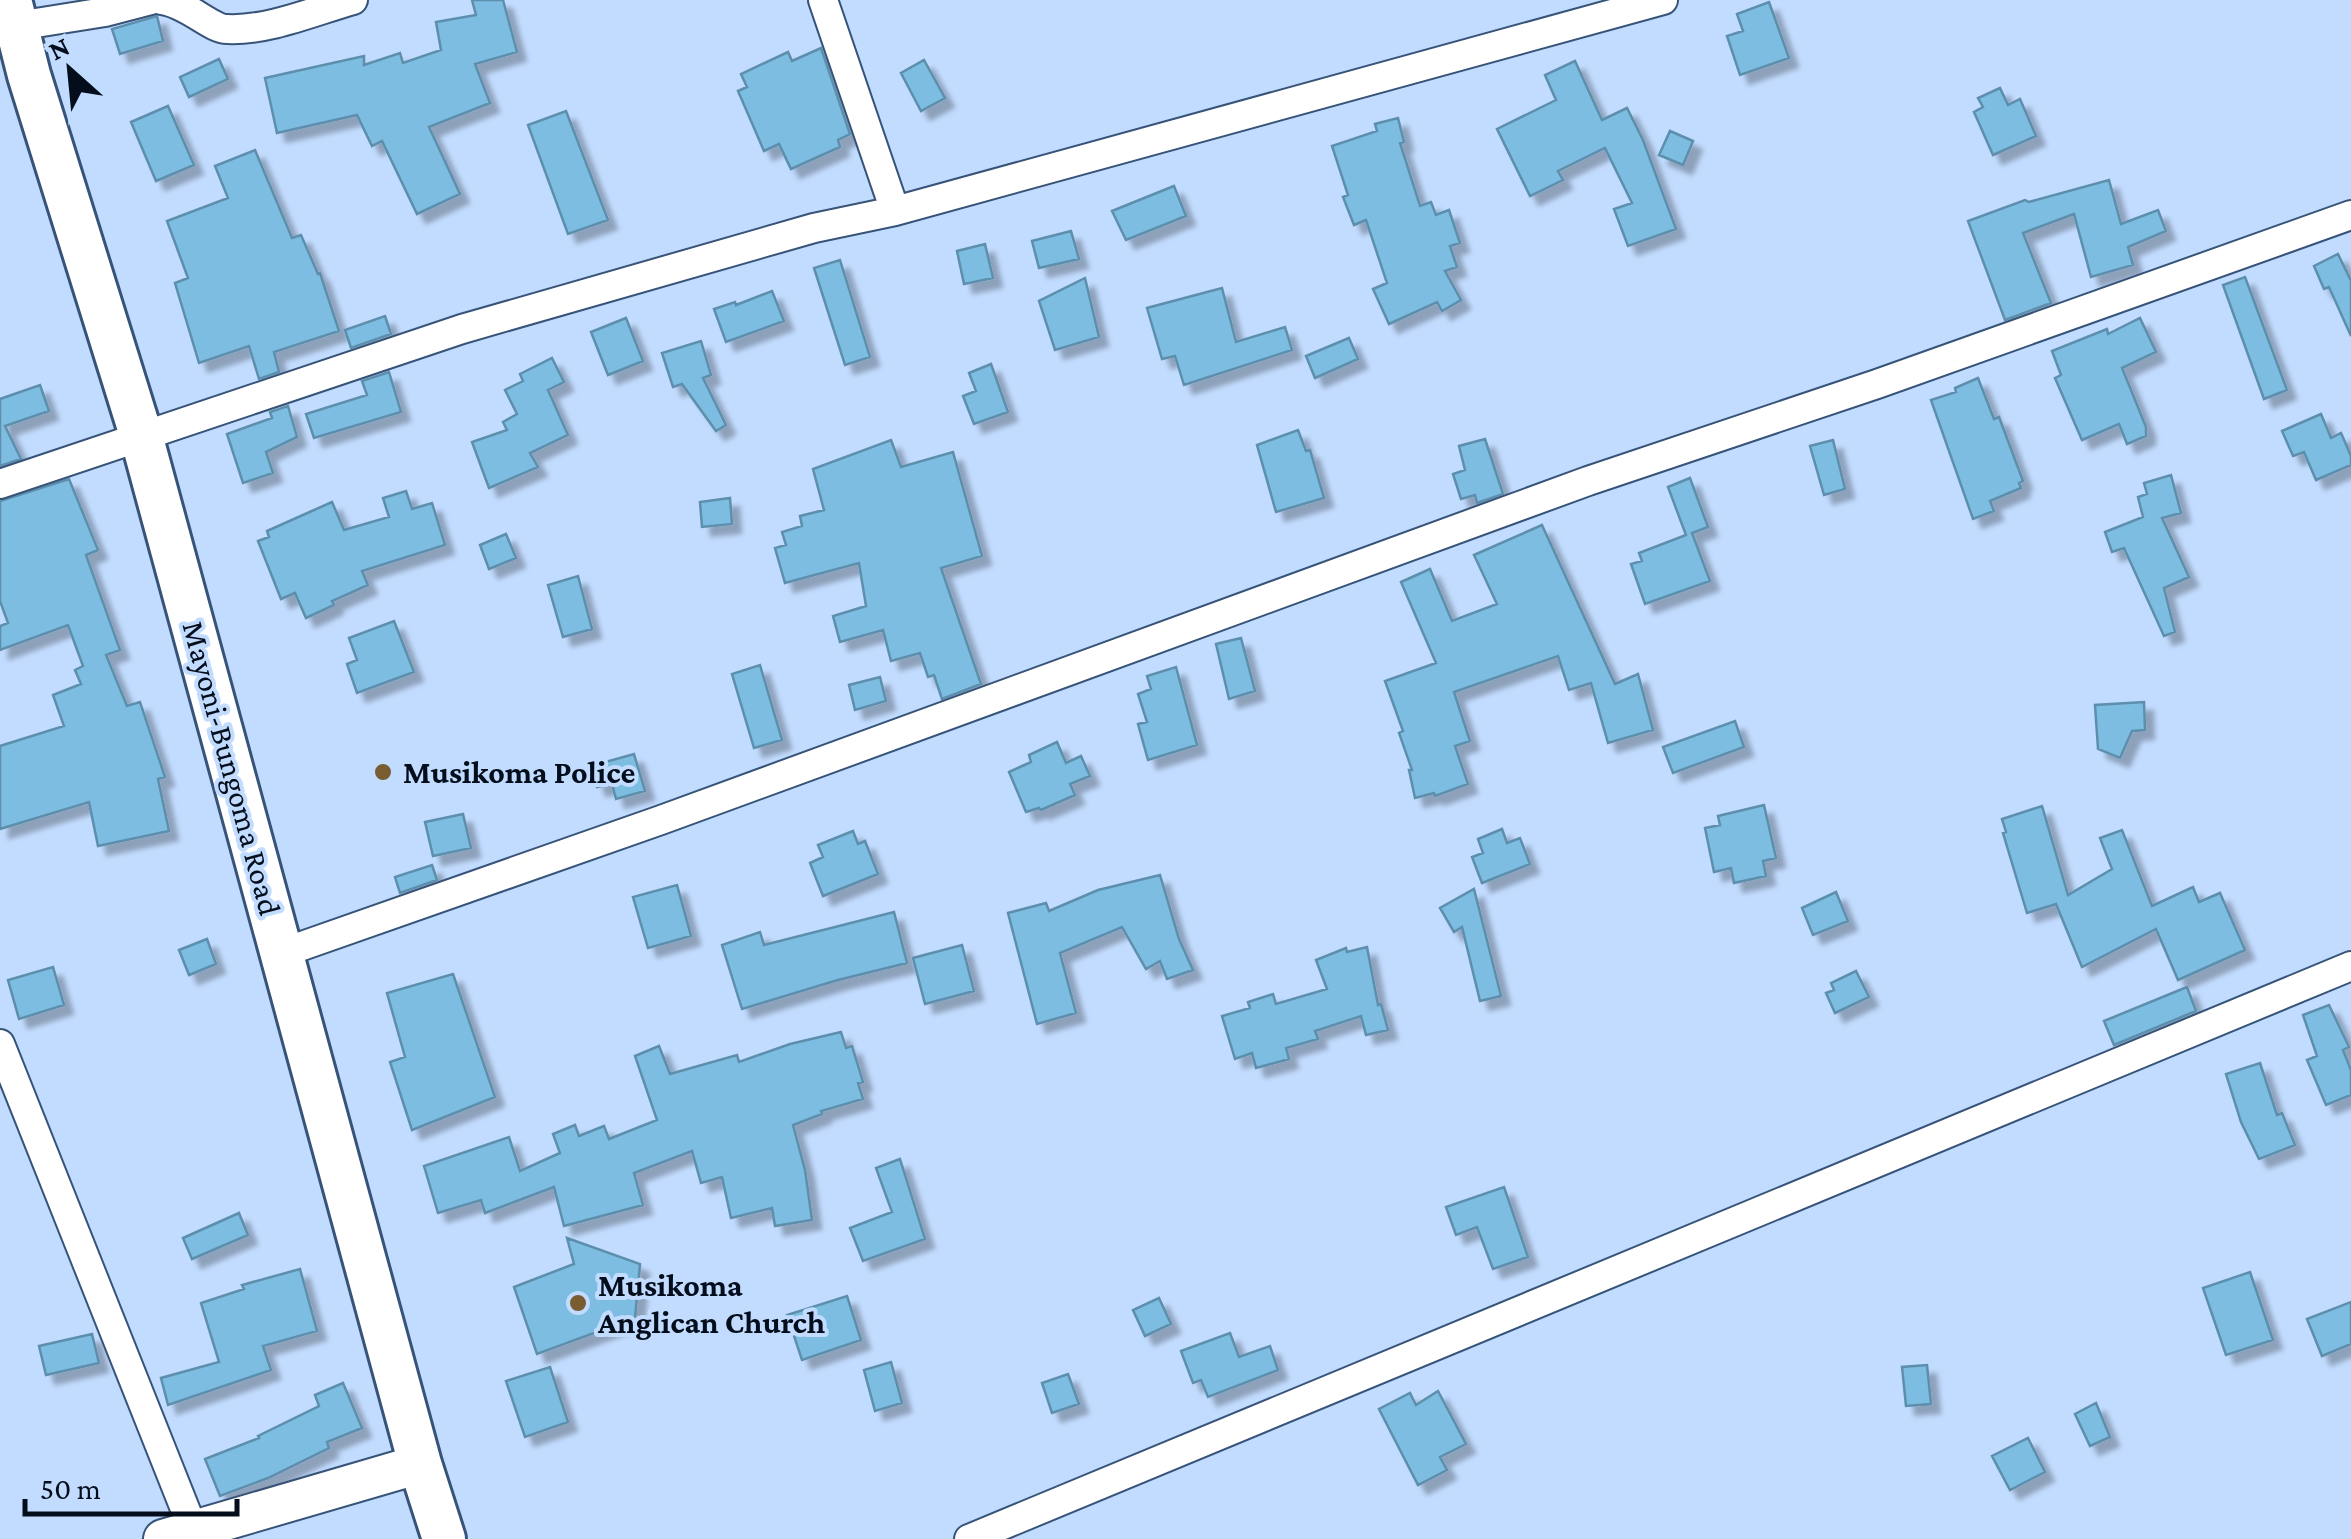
<svg xmlns="http://www.w3.org/2000/svg" width="2351" height="1539" font-family="'Crimson Pro',serif">
<defs>
<filter id="shadow"><feDropShadow dx="9" dy="9" stdDeviation="2.5" flood-color="#0004"/></filter>
</defs>
<rect width="100%" height="100%" fill="#c2dcff"/>
<!-- building -->
<path fill="#7dbde2" stroke="#5d8fac" stroke-width="2.5" filter="url(#shadow)" d="M 472,0 L 503,0 L 517,52 L 475,64 L 490,103 L 429,127 L 460,194 L 417,214 L 382,141 L 372,146 L 357,115 L 277,133 L 265,78 L 364,56 L 364,65 L 400,53 L 403,63 L 441,50 L 436,22 L 476,15 Z
M 1769,2 L 1789,58 L 1740,75 L 1727,36 L 1743,31 L 1737,14 Z
M 157,16 L 163,41 L 120,54 L 112,29 Z
M 821,48 L 850,134 L 838,140 L 840,147 L 791,169 L 779,144 L 764,151 L 738,91 L 747,87 L 741,74 L 788,52 L 792,61 Z
M 219,59 L 228,79 L 189,97 L 180,77 Z
M 924,60 L 945,98 L 921,111 L 901,73 Z
M 1575,61 L 1602,120 L 1627,108 L 1643,140 L 1676,229 L 1628,246 L 1614,209 L 1632,203 L 1605,148 L 1558,171 L 1563,180 L 1530,196 L 1497,129 L 1556,100 L 1545,75 Z
M 2000,88 L 2008,105 L 2020,99 L 2036,136 L 1993,155 L 1974,112 L 1983,107 L 1978,98 Z
M 168,106 L 194,165 L 156,181 L 131,122 Z
M 566,111 L 608,220 L 568,234 L 528,125 Z
M 1398,118 L 1404,142 L 1400,143 L 1420,206 L 1431,202 L 1436,215 L 1449,210 L 1460,243 L 1450,246 L 1457,267 L 1445,271 L 1461,300 L 1442,311 L 1437,302 L 1389,324 L 1373,289 L 1387,283 L 1366,220 L 1354,225 L 1343,197 L 1348,195 L 1332,146 L 1377,131 L 1375,124 Z
M 1670,131 L 1693,141 L 1683,165 L 1659,155 Z
M 255,150 L 292,238 L 301,235 L 318,274 L 320,273 L 339,331 L 274,352 L 279,372 L 259,379 L 249,346 L 199,363 L 175,283 L 188,278 L 167,221 L 228,198 L 215,166 Z
M 2109,180 L 2121,224 L 2158,210 L 2166,231 L 2128,247 L 2133,265 L 2091,277 L 2074,214 L 2023,233 L 2051,303 L 2005,320 L 1968,221 L 2025,200 L 2029,202 Z
M 1174,186 L 1186,216 L 1126,240 L 1112,211 Z
M 1071,231 L 1079,259 L 1039,268 L 1032,241 Z
M 985,244 L 993,278 L 964,284 L 957,251 Z
M 2338,254 L 2351,281 L 2351,336 L 2329,287 L 2324,289 L 2314,266 Z
M 840,260 L 870,357 L 845,365 L 814,268 Z
M 2245,277 L 2287,390 L 2264,399 L 2223,285 Z
M 1085,278 L 1099,337 L 1055,350 L 1039,301 Z
M 1222,288 L 1236,342 L 1285,327 L 1292,350 L 1184,385 L 1175,356 L 1162,359 L 1147,308 Z
M 772,291 L 784,321 L 726,342 L 714,309 L 735,302 L 736,305 Z
M 385,316 L 391,334 L 351,348 L 345,330 Z
M 626,318 L 643,361 L 608,375 L 591,332 Z
M 2140,318 L 2156,352 L 2122,368 L 2146,427 L 2146,436 L 2127,444 L 2119,424 L 2082,440 L 2055,378 L 2061,375 L 2052,351 L 2107,329 L 2108,334 Z
M 1349,338 L 1358,359 L 1315,378 L 1306,356 Z
M 701,341 L 711,375 L 703,378 L 726,425 L 716,431 L 682,384 L 673,387 L 662,353 Z
M 552,358 L 564,382 L 548,390 L 568,435 L 530,453 L 538,467 L 489,488 L 472,442 L 507,430 L 503,422 L 517,414 L 505,390 L 523,381 L 520,374 Z
M 991,364 L 1008,412 L 974,424 L 963,396 L 976,391 L 969,373 Z
M 389,372 L 401,412 L 314,438 L 306,414 L 367,395 L 362,381 Z
M 1978,378 L 1994,419 L 1999,417 L 2023,481 L 2019,483 L 2021,488 L 1990,501 L 1994,511 L 1973,519 L 1931,400 L 1956,392 L 1955,388 Z
M 40,385 L 49,411 L 5,426 L 21,459 L 0,466 L 0,399 Z
M 288,406 L 297,437 L 266,452 L 273,473 L 243,483 L 227,434 L 272,418 L 270,412 Z
M 2321,414 L 2331,438 L 2341,433 L 2351,456 L 2351,465 L 2316,480 L 2304,452 L 2293,456 L 2282,431 Z
M 1298,430 L 1306,451 L 1310,450 L 1324,498 L 1276,512 L 1257,445 Z
M 1485,439 L 1503,494 L 1477,503 L 1475,495 L 1461,499 L 1453,474 L 1465,470 L 1459,446 Z
M 891,440 L 901,467 L 953,452 L 982,556 L 941,568 L 981,684 L 942,699 L 934,675 L 928,677 L 920,653 L 891,661 L 883,630 L 840,642 L 833,616 L 866,606 L 859,563 L 785,583 L 775,548 L 786,545 L 782,532 L 802,526 L 800,516 L 824,510 L 813,469 Z
M 1833,440 L 1845,489 L 1824,495 L 1810,446 Z
M 2171,475 L 2181,513 L 2162,518 L 2189,577 L 2164,588 L 2175,632 L 2164,636 L 2124,548 L 2112,552 L 2105,532 L 2143,517 L 2138,497 L 2147,494 L 2144,483 Z
M 1690,478 L 1708,527 L 1692,533 L 1710,581 L 1645,604 L 1631,564 L 1642,561 L 1639,553 L 1686,535 L 1668,487 Z
M 69,479 L 98,550 L 86,555 L 120,650 L 106,655 L 127,706 L 140,702 L 165,777 L 158,779 L 169,831 L 98,846 L 89,802 L 0,829 L 0,746 L 64,726 L 53,695 L 81,684 L 75,670 L 83,666 L 68,625 L 0,650 L 0,626 L 8,623 L 0,601 L 0,501 Z
M 406,491 L 412,509 L 432,503 L 445,545 L 362,571 L 368,585 L 332,601 L 334,605 L 306,618 L 295,593 L 281,599 L 258,541 L 269,537 L 267,531 L 332,502 L 344,530 L 389,517 L 383,498 Z
M 730,498 L 732,524 L 702,527 L 700,502 Z
M 1542,525 L 1615,684 L 1638,674 L 1653,730 L 1608,743 L 1591,683 L 1569,690 L 1558,656 L 1454,692 L 1470,741 L 1455,746 L 1468,784 L 1435,796 L 1434,793 L 1415,798 L 1409,770 L 1412,770 L 1399,733 L 1403,731 L 1385,681 L 1436,663 L 1401,582 L 1430,569 L 1452,621 L 1497,604 L 1474,555 Z
M 506,534 L 516,558 L 489,569 L 480,545 Z
M 578,576 L 592,629 L 563,637 L 548,585 Z
M 394,621 L 414,672 L 357,693 L 347,664 L 357,660 L 349,638 Z
M 1241,638 L 1255,691 L 1229,699 L 1216,644 Z
M 760,665 L 782,740 L 754,748 L 732,674 Z
M 1176,667 L 1197,745 L 1148,760 L 1138,724 L 1147,722 L 1138,694 L 1151,689 L 1147,676 Z
M 880,677 L 886,701 L 855,710 L 849,685 Z
M 2144,702 L 2145,730 L 2132,731 L 2120,758 L 2098,749 L 2095,705 Z
M 1735,721 L 1744,747 L 1673,773 L 1663,747 Z
M 1057,742 L 1066,763 L 1081,756 L 1090,776 L 1070,784 L 1075,795 L 1041,810 L 1039,808 L 1026,812 L 1009,772 L 1031,762 L 1029,755 Z
M 634,754 L 645,791 L 616,799 L 612,784 L 597,787 L 591,766 Z
M 1764,805 L 1776,858 L 1763,861 L 1766,876 L 1734,883 L 1731,868 L 1714,872 L 1705,828 L 1720,825 L 1718,816 Z
M 2042,806 L 2068,895 L 2112,869 L 2100,838 L 2122,830 L 2152,906 L 2193,887 L 2199,902 L 2220,893 L 2245,950 L 2178,980 L 2156,929 L 2082,967 L 2056,904 L 2027,913 L 2003,833 L 2006,832 L 2002,819 Z
M 463,814 L 471,848 L 433,856 L 425,822 Z
M 1502,829 L 1507,843 L 1520,838 L 1530,864 L 1482,883 L 1472,857 L 1483,853 L 1478,839 Z
M 853,831 L 858,844 L 865,841 L 878,874 L 823,896 L 810,863 L 823,857 L 818,845 Z
M 432,865 L 437,880 L 400,893 L 395,877 Z
M 1160,875 L 1179,939 L 1193,970 L 1167,979 L 1160,961 L 1146,969 L 1122,927 L 1060,953 L 1076,1013 L 1037,1024 L 1008,913 L 1046,903 L 1049,911 L 1098,890 Z
M 677,885 L 691,936 L 648,948 L 633,897 Z
M 1474,889 L 1501,996 L 1480,1001 L 1462,927 L 1454,932 L 1440,908 Z
M 1836,892 L 1848,921 L 1813,935 L 1802,908 Z
M 894,912 L 907,963 L 838,980 L 742,1009 L 722,945 L 760,932 L 764,945 Z
M 207,939 L 216,964 L 189,975 L 179,950 Z
M 962,945 L 974,991 L 925,1004 L 913,958 Z
M 1367,947 L 1378,1005 L 1381,1004 L 1388,1030 L 1366,1035 L 1361,1016 L 1315,1031 L 1318,1039 L 1286,1048 L 1289,1059 L 1256,1068 L 1252,1053 L 1235,1059 L 1222,1016 L 1250,1008 L 1248,1002 L 1273,994 L 1276,1004 L 1327,989 L 1316,960 L 1346,948 L 1347,952 Z
M 53,967 L 64,1005 L 19,1019 L 8,980 Z
M 1856,971 L 1869,997 L 1835,1013 L 1826,993 L 1834,990 L 1831,983 Z
M 453,974 L 495,1097 L 412,1130 L 390,1062 L 405,1057 L 387,993 Z
M 2187,987 L 2196,1011 L 2114,1045 L 2104,1021 Z
M 2329,1005 L 2349,1047 L 2343,1050 L 2351,1070 L 2351,1095 L 2326,1105 L 2307,1060 L 2317,1056 L 2303,1015 Z
M 841,1032 L 846,1048 L 852,1046 L 863,1082 L 858,1083 L 863,1099 L 821,1111 L 822,1114 L 793,1125 L 805,1170 L 812,1220 L 775,1226 L 772,1208 L 731,1218 L 722,1177 L 701,1183 L 692,1151 L 634,1173 L 643,1205 L 564,1226 L 554,1187 L 485,1213 L 481,1200 L 438,1213 L 424,1166 L 509,1137 L 520,1171 L 560,1153 L 553,1134 L 575,1125 L 579,1136 L 604,1126 L 609,1139 L 657,1120 L 635,1056 L 659,1046 L 670,1074 L 737,1055 L 739,1062 L 790,1044 Z
M 2260,1063 L 2277,1115 L 2282,1113 L 2295,1145 L 2259,1159 L 2241,1122 L 2226,1074 Z
M 900,1159 L 925,1239 L 863,1261 L 850,1228 L 892,1212 L 876,1168 Z
M 1504,1187 L 1528,1257 L 1493,1269 L 1477,1227 L 1456,1235 L 1446,1207 Z
M 239,1213 L 248,1235 L 192,1259 L 183,1238 Z
M 567,1238 L 640,1264 L 635,1318 L 537,1354 L 514,1287 L 574,1264 Z
M 300,1269 L 317,1331 L 263,1346 L 271,1370 L 168,1405 L 161,1378 L 219,1362 L 201,1303 L 244,1289 L 242,1285 Z
M 2250,1272 L 2273,1340 L 2226,1355 L 2203,1288 Z
M 847,1296 L 861,1340 L 802,1360 L 787,1315 Z
M 1159,1298 L 1171,1324 L 1145,1336 L 1133,1310 Z
M 2351,1302 L 2351,1344 L 2322,1356 L 2307,1319 Z
M 1230,1333 L 1239,1357 L 1270,1346 L 1278,1370 L 1208,1397 L 1201,1380 L 1193,1383 L 1181,1351 Z
M 92,1334 L 99,1363 L 46,1375 L 39,1346 Z
M 891,1362 L 902,1403 L 875,1411 L 864,1370 Z
M 1927,1365 L 1931,1404 L 1906,1406 L 1902,1367 Z
M 550,1367 L 568,1422 L 525,1437 L 506,1381 Z
M 1068,1374 L 1079,1404 L 1052,1413 L 1042,1383 Z
M 343,1383 L 362,1428 L 327,1442 L 329,1448 L 268,1478 L 220,1496 L 205,1459 L 259,1438 L 258,1436 L 319,1406 L 315,1395 Z
M 1438,1391 L 1466,1444 L 1440,1457 L 1447,1470 L 1418,1485 L 1379,1409 L 1410,1393 L 1416,1405 Z
M 2096,1403 L 2110,1437 L 2090,1446 L 2075,1414 Z
M 2028,1438 L 2045,1472 L 2010,1490 L 1992,1456 Z"/>
<g fill="none" stroke-linecap="round" stroke-linejoin="round">
<!-- street casing -->
<g stroke="#375478" stroke-width="32">
<path id="street" d="M 162,0 C 187,3 211,29 227,29 C 268,31 314,11 353,0
M 823,0 L 895,211
M 17,26 L 105,12 L 151,0
M 0,484 L 462,329 L 814,228 L 895,211 L 1663,0
M 282,953 L 661,820 L 1588,481 L 1877,384 L 2351,215
M 0,1044 L 197,1539
M 969,1539 L 2351,966"/>
</g>
<!-- secondary casing -->
<g stroke="#375478" stroke-width="42">
<path id="secondary" d="M 163,1539 L 420,1464"/>
</g>
<!-- primary casing -->
<g stroke="#375478" stroke-width="48">
<path id="primary" d="M 10,0 L 29,75 L 141,435 L 420,1464 L 444,1539"/>
</g>
<!-- street -->
<use href="#street" stroke="#fff" stroke-width="28"/>
<!-- secondary -->
<use href="#secondary" stroke="#fff" stroke-width="38"/>
<!-- primary -->
<use href="#primary" stroke="#fff" stroke-width="42"/>
</g>
<!-- markers -->
<g fill="#7a5c31" stroke="#c2dcff" stroke-width="4">
<circle cx="383" cy="772" r="10"/>
<circle cx="578" cy="1303" r="10"/>
</g>
<g text-anchor="middle" stroke-width="8" stroke-linejoin="round" paint-order="stroke">
<!-- street labels -->
<g font-size="32" fill="#040d1b" stroke="#c2dcff">
<text transform="translate(232 768) rotate(75)" y="11">Mayoni-Bungoma Road</text>
</g>
<!-- poi labels -->
<g font-size="32" font-weight="bold" fill="#040d1b" stroke="#c2dcff" text-anchor="start">
<text x="403" y="783">Musikoma Police</text>
<text x="598" y="1296">Musikoma<tspan x="598" dy="37">Anglican Church</tspan></text>
</g>
</g>
<!-- north arrow -->
<g transform="translate(70 70) rotate(333)" stroke="#c2dcff" stroke-width="8" paint-order="stroke">
<path d="M0-8L18 38L0 25L-18 38Z" fill="#040d1b"/>
<text y="-15" font-size="28" font-weight="bold" text-anchor="middle" fill="#040d1b">N</text>
</g>
<!-- scale -->
<path d="M25 1499v15h212v-15" fill="none" stroke="#040d1b" stroke-width="5"/>
<text x="40" y="1499" font-size="30" fill="#040d1b" stroke="#c2dcff" stroke-width="8" paint-order="stroke">50 m</text>
</svg>
